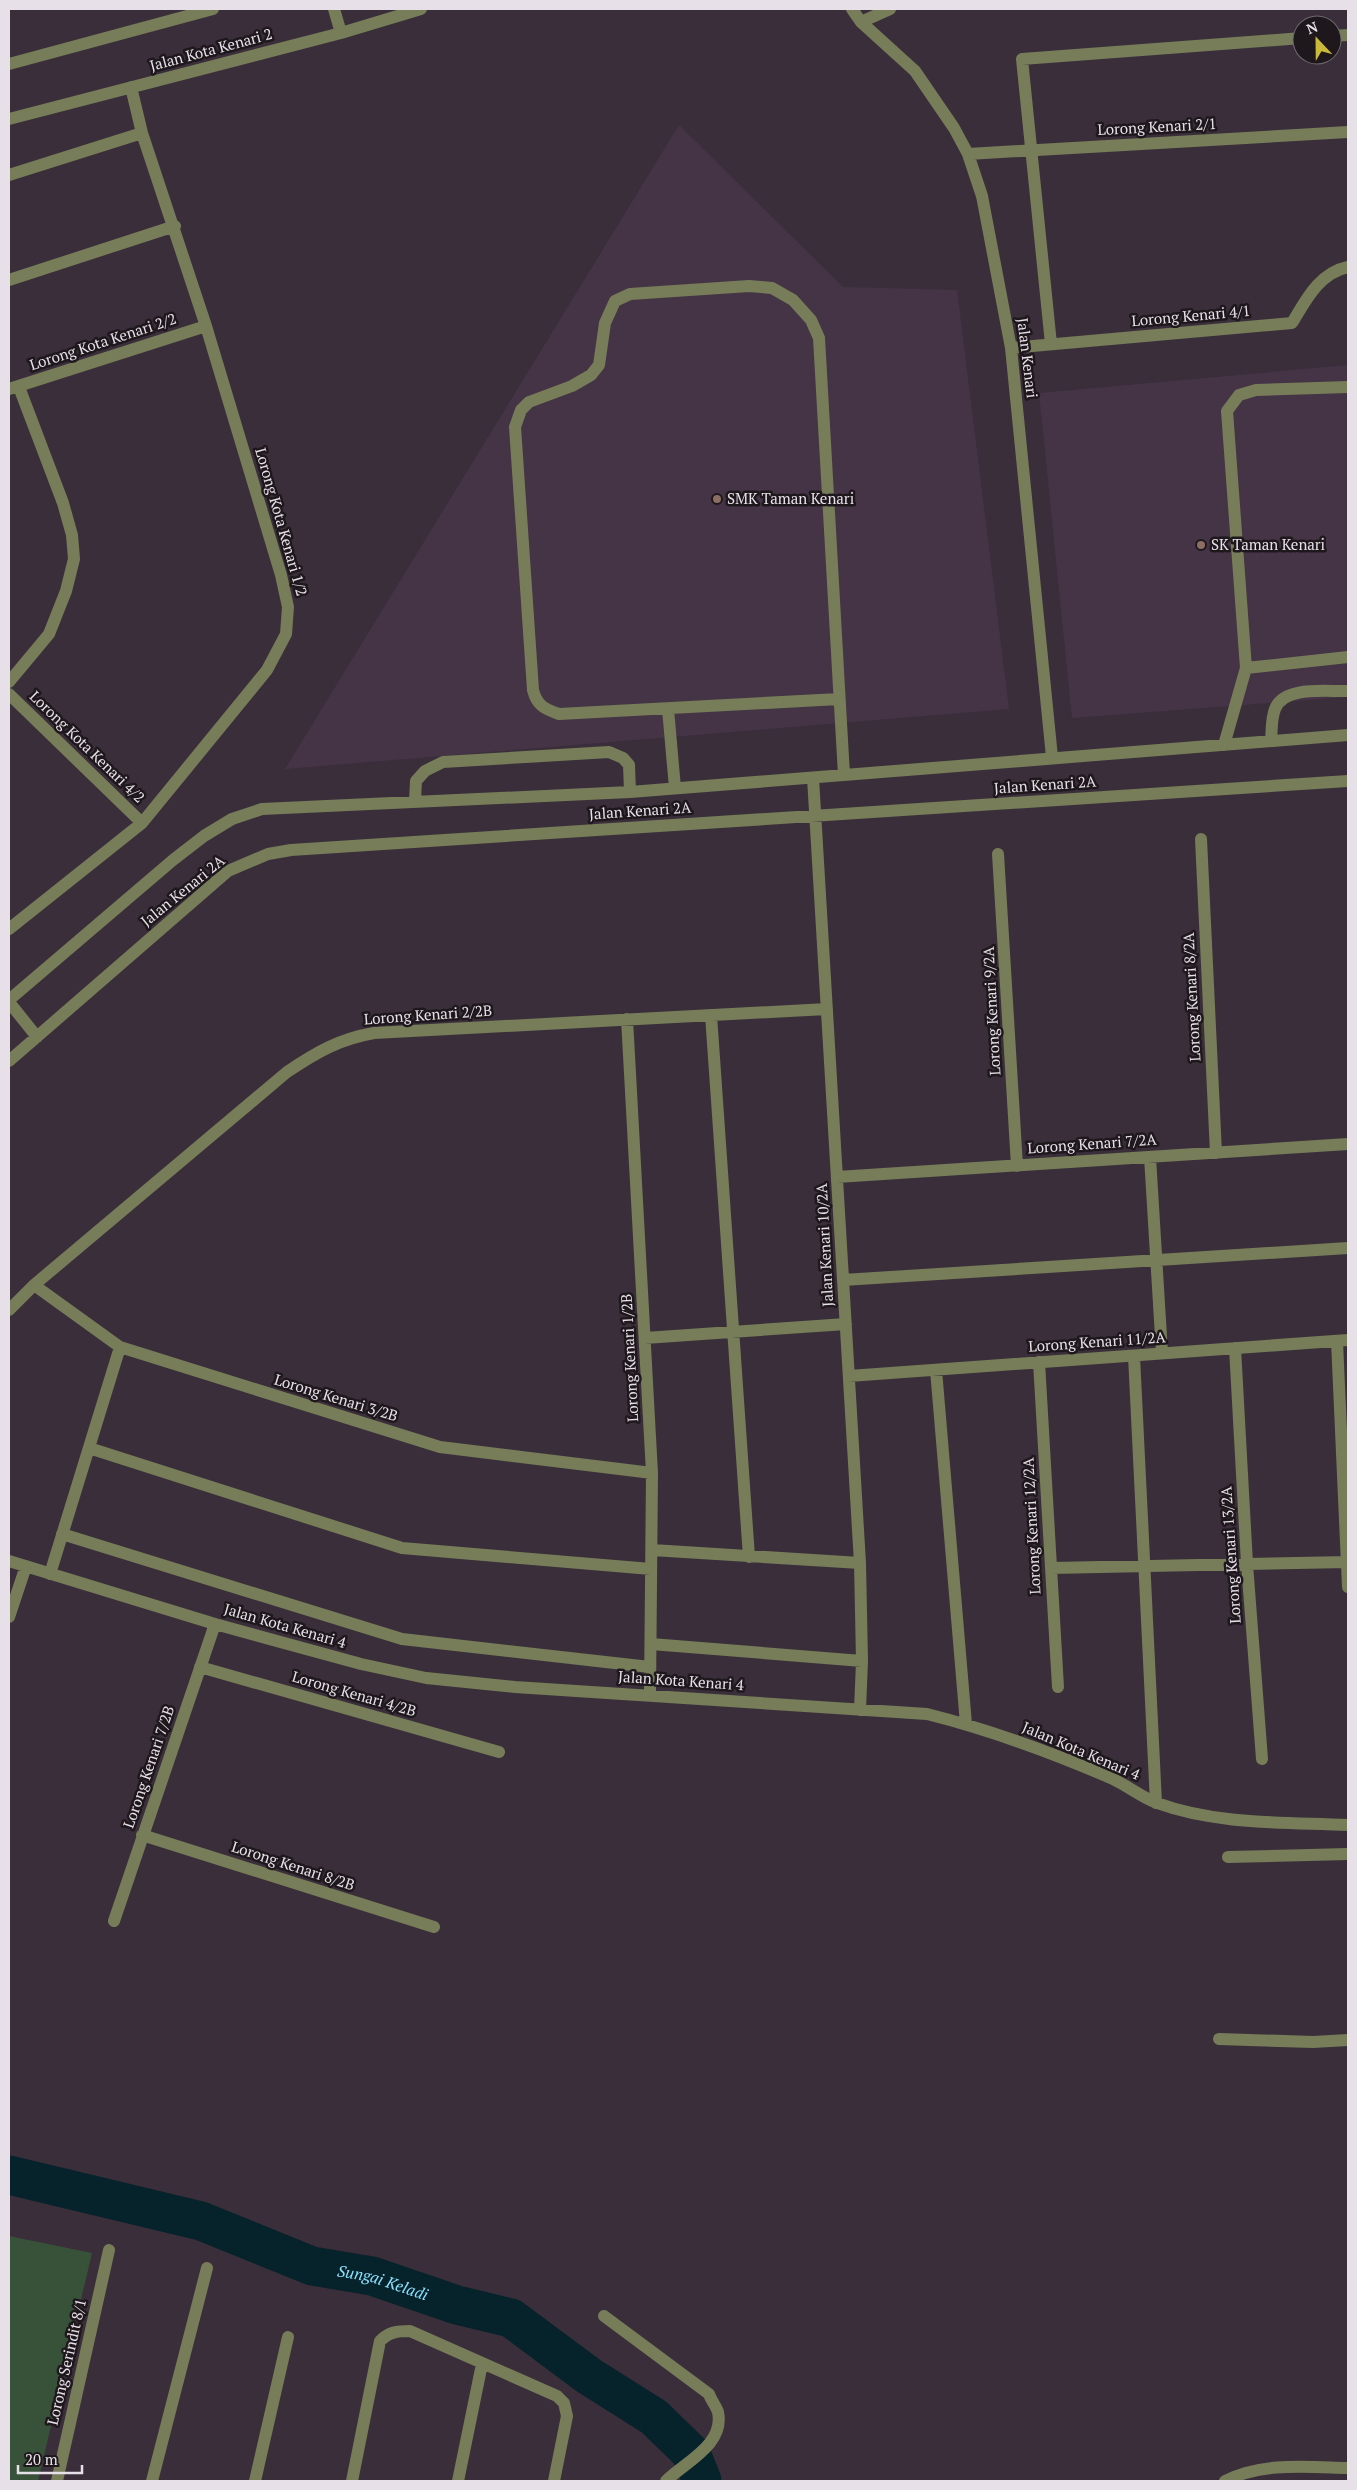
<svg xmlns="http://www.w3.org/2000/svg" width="1357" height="2490" font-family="'PT Serif',serif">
<rect width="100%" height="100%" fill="#3a2e3a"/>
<!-- built -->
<path fill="#453445" d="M 679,125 L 843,287 L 957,290 L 1009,709 L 285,769 Z
M 1348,365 L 1348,697 L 1072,718 L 1039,393 Z"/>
<!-- green -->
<path fill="#375239" d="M 9,2236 L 92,2253 L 38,2481 L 9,2481 Z"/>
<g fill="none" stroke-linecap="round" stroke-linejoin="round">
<!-- river -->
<path stroke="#06222b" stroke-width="39" id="s1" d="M 9,2175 L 201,2221 L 312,2266 L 372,2276 L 457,2305 L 511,2318 L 589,2376 L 654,2417 L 691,2453 L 702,2481"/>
<!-- minor -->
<path stroke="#767d58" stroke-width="12" d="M 334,9 L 341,33
M 852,9 L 861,22 L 915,71 L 954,128 L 968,154 L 982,196 L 1011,348 L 1052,757
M 861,22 L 890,9
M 1332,36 L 1348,35
M 9,64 L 213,9
M 9,119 L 341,33 L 421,9
M 968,154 L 1348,132
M 9,175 L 142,133
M 9,280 L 175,226
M 1051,344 L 1022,59 L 1302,38
M 1011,348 L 1292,323 C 1306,300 1319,273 1348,267
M 9,389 L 206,326
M 1246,668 L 1348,657
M 9,682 L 49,634 L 66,591 L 74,559 L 72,535 L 63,503 L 19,387
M 9,694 L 142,823
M 839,699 L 559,714 C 545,709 537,706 533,690 L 515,427 L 521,410 L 529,402 L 572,386 L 591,375 L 599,365 L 605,323 L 615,301 L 630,294 L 749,286 L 772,288 L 793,300 L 811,320 L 819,338 L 844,775
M 668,709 L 675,788
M 1271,741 C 1272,730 1271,719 1275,709 C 1284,685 1328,692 1348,691
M 1224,745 L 1246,668 L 1227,411 L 1239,395 L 1256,390 L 1348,387
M 813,778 L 860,1563 L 862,1661 L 860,1710
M 415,801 L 416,781 L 425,771 L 443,762 L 609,752 L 623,758 L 629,765 L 630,792
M 1201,839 L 1216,1153
M 998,854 L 1017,1166
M 9,929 L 142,823 L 267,670 L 286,634 L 288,607 L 281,575 L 206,326 L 142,133 L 131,87
M 9,1000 L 173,860 L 204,836 L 232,819 L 262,809 L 630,792 L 1348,735
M 9,1002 L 37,1037
M 711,1015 L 749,1557
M 627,1019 L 652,1473 L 650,1694
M 9,1061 L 228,871 L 268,854 L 291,850 L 1348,781
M 1150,1157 L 1162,1353
M 837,1177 L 1348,1144
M 843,1280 L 1348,1248
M 34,1285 L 120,1347 L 440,1447 L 652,1473
M 9,1310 L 34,1285 L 287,1072 C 317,1052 339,1039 374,1033 L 827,1009
M 645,1338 L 846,1324
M 1337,1341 L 1348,1587
M 1235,1348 L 1247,1564 L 1262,1759
M 1134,1356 L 1156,1803
M 1039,1362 L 1058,1687
M 936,1370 L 966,1724
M 849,1376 L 1348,1340
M 89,1448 L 402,1548 L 651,1569
M 62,1534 L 402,1639 L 650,1667
M 652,1550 L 860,1563
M 9,1561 L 215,1624 L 361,1664 L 426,1678 L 515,1687 L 927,1714 C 991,1730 1053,1753 1113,1779 C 1128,1786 1141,1797 1157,1803 C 1217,1825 1285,1822 1348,1825
M 1051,1568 L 1348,1562
M 50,1574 L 120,1347
M 9,1617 L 26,1566
M 651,1644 L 862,1661
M 200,1667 L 499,1752
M 142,1835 L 434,1927
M 1228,1857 L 1348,1854
M 114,1921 L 215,1624
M 1219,2039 L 1313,2042 L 1348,2040
M 604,2316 L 709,2394 C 711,2400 716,2406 718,2412 C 725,2445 685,2462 666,2481
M 57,2481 L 109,2250
M 152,2481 L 207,2268
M 255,2481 L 288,2337
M 352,2481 L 380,2341 C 389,2332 397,2331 410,2331 L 557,2396 L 564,2403 L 567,2416 L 554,2481
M 458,2481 L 482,2364
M 1225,2481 C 1263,2462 1307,2467 1348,2468"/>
</g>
<!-- markers -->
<g fill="#8d6e63" stroke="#1e181d" stroke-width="2">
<circle cx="717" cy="499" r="5"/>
<circle cx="1201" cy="545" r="5"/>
</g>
<g text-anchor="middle" stroke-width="5" stroke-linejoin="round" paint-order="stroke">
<!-- street labels -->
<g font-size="15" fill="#e8e0e8" stroke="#1e181d">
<text transform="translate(211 50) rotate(-15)" y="5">Jalan Kota Kenari 2</text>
<text transform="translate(1157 127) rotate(-3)" y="5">Lorong Kenari 2/1</text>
<text transform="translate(1191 316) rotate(-5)" y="5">Lorong Kenari 4/1</text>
<text transform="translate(103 342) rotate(-18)" y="5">Lorong Kota Kenari 2/2</text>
<text transform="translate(1027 358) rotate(83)" y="5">Jalan Kenari</text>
<text transform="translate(281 522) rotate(74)" y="5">Lorong Kota Kenari 1/2</text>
<text transform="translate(87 747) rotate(44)" y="5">Lorong Kota Kenari 4/2</text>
<text transform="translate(1045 785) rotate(-4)" y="5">Jalan Kenari 2A</text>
<text transform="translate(640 811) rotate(-4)" y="5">Jalan Kenari 2A</text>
<text transform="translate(183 891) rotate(-39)" y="5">Jalan Kenari 2A</text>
<text transform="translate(1192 997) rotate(-93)" y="5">Lorong Kenari 8/2A</text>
<text transform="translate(992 1011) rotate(-93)" y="5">Lorong Kenari 9/2A</text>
<text transform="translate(428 1015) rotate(-4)" y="5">Lorong Kenari 2/2B</text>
<text transform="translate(1092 1144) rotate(-4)" y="5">Lorong Kenari 7/2A</text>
<text transform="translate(825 1245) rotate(-93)" y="5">Jalan Kenari 10/2A</text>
<text transform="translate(1097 1342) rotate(-4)" y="5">Lorong Kenari 11/2A</text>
<text transform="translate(630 1358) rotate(-93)" y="5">Lorong Kenari 1/2B</text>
<text transform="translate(336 1398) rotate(17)" y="5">Lorong Kenari 3/2B</text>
<text transform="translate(1032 1526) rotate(-93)" y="5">Lorong Kenari 12/2A</text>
<text transform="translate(1231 1555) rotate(-94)" y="5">Lorong Kenari 13/2A</text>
<text transform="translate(285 1626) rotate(16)" y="5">Jalan Kota Kenari 4</text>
<text transform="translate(681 1681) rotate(4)" y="5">Jalan Kota Kenari 4</text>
<text transform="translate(354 1694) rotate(16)" y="5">Lorong Kenari 4/2B</text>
<text transform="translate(1081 1751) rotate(23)" y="5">Jalan Kota Kenari 4</text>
<text transform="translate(149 1767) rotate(-71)" y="5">Lorong Kenari 7/2B</text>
<text transform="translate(293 1866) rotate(18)" y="5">Lorong Kenari 8/2B</text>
<text transform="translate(67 2362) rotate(-77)" y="5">Lorong Serindit 8/1</text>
</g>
<!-- poi labels -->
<g font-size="15" fill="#e8e0e8" stroke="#1e181d" text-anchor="start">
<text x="727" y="504">SMK Taman Kenari</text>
<text x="1211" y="550">SK Taman Kenari</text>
</g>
<!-- water labels -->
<g font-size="16" font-style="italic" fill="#8ae0fd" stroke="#1e181d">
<text dy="6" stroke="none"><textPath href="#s1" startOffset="390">Sungai Keladi</textPath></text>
</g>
</g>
<!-- border -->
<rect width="1357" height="2490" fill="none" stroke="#e8e0e8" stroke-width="20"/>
<!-- north arrow -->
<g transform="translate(1317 40) rotate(338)"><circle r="24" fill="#1e181d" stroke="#6f686e"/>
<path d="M0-4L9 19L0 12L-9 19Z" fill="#cbba39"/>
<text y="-8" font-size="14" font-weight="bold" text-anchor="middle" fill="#e8e0e8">N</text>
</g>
<!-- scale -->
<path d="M18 2465v8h64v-8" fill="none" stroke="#e8e0e8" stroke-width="2.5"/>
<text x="25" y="2465" font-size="15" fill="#e8e0e8" stroke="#1e181d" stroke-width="4" paint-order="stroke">20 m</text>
</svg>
